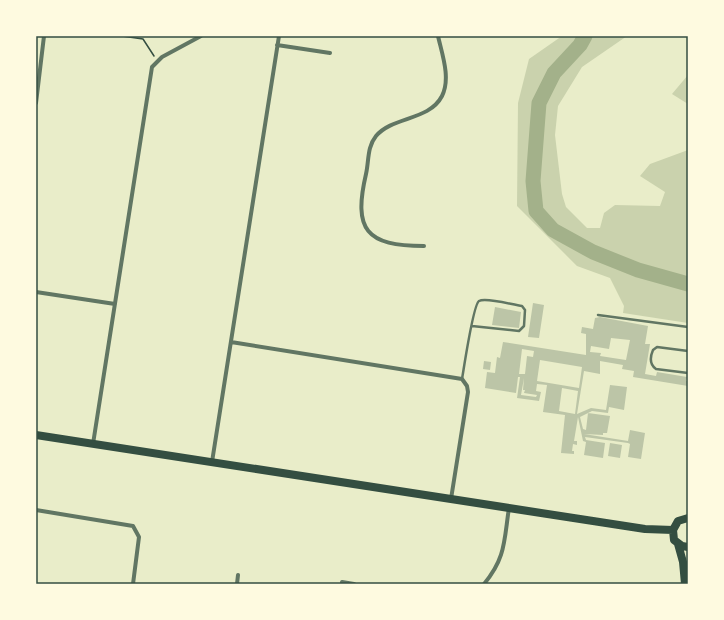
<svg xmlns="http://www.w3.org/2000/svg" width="724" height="620" font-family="'Golos Text',sans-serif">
<rect width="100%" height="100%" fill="#e9edc9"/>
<!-- green -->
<path fill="#cad2ad" d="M 562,36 L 627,36 L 582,67 L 558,106 L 555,135 L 562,194 L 566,207 L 587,228 L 600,228 L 604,213 L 615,205 L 660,206 L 665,192 L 640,176 L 650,164 L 688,150 L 688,323 L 623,313 L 624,306 L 610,278 L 577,266 L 517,206 L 518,103 L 529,59 Z
M 688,75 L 688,104 L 672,94 Z"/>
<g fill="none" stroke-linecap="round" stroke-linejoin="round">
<!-- river -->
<path stroke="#a3b18a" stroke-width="15" d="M 585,36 L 580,45 L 554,73 L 539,103 L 533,181 L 536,211 L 553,230 L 593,252 L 638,270 L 688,284"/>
</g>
<!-- building -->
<path fill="#bcc5a7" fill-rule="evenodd" d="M 533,303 L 544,305 L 539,338 L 528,337 Z
M 495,307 L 521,312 L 519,328 L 492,325 Z
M 600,317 L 648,326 L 645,344 L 650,344 L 645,374 L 656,376 L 657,372 L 687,377 L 686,381 L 688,381 L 688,386 L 633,377 L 634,371 L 622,369 L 623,365 L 600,361 L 600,374 L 584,371 L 577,414 L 591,408 L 606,410 L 610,385 L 627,387 L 624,410 L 609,407 L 608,413 L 592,411 L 580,417 L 583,429 L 586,430 L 588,413 L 610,416 L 607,433 L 603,433 L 603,435 L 584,434 L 628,441 L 630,430 L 645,433 L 641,459 L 628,457 L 630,444 L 628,443 L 585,437 L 586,440 L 605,443 L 603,458 L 584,455 L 586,442 L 583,441 L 578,417 L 574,441 L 577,441 L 577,445 L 573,444 L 572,451 L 574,451 L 574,454 L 561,453 L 565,415 L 543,412 L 547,385 L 537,384 L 536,391 L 541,392 L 539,401 L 517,398 L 520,377 L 518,377 L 516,393 L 485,388 L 487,372 L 495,373 L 497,357 L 500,358 L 503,342 L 586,355 L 586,334 L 581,333 L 582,327 L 593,329 L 595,318 ZM 611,338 L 630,340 L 626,360 L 600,356 L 601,353 L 590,352 L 591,346 L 609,349 ZM 522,349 L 534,351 L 533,357 L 527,356 L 525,374 L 519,374 ZM 540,360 L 582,367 L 579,388 L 537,381 ZM 524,378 L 523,390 L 525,390 L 524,393 L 537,395 L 536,397 L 521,395 ZM 562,388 L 578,391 L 575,414 L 559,411 Z
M 484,361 L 491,362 L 490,370 L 483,369 Z
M 610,443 L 622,445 L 620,458 L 608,456 Z"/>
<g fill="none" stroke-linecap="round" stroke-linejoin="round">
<!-- path -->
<path stroke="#344e41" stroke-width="1.5" d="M 122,36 L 143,39 L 154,56"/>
<!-- service -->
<path stroke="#617663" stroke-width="2.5" d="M 598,315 L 688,327
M 688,351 L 657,347 L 653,350 C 650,357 649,364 656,369 L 688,373
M 462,379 C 464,368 473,305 479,301 C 486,297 513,305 522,306 L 525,310 L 524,326 L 519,331 L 472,326"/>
<!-- minor -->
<path stroke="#617663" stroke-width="4" d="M 277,45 L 330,53
M 36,103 L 44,36
M 424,246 C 366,246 353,230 366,174 C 369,161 367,147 376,136 C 393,116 429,121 442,96 C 451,78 442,54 438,36
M 36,292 L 115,304
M 231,342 L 462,379 L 467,386 L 468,392 L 451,499
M 93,444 L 152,67 L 162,57 L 201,36
M 212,462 L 279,36
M 36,510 L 133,526 L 139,537 L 133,584
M 342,582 L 354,584
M 237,584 L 238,575
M 484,584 C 506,558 504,540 509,508"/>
<!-- primary -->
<path stroke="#344e41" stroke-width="8" d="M 36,435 L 645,529 L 673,530
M 688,518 L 678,521 L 673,530 L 674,540 L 682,546 L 688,547
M 678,544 L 683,562 L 685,584"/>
</g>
<!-- border -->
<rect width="724" height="620" fill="none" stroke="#fefae0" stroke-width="74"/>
<rect x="37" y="37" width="650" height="546" fill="none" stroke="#344e41" stroke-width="1.5"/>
</svg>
